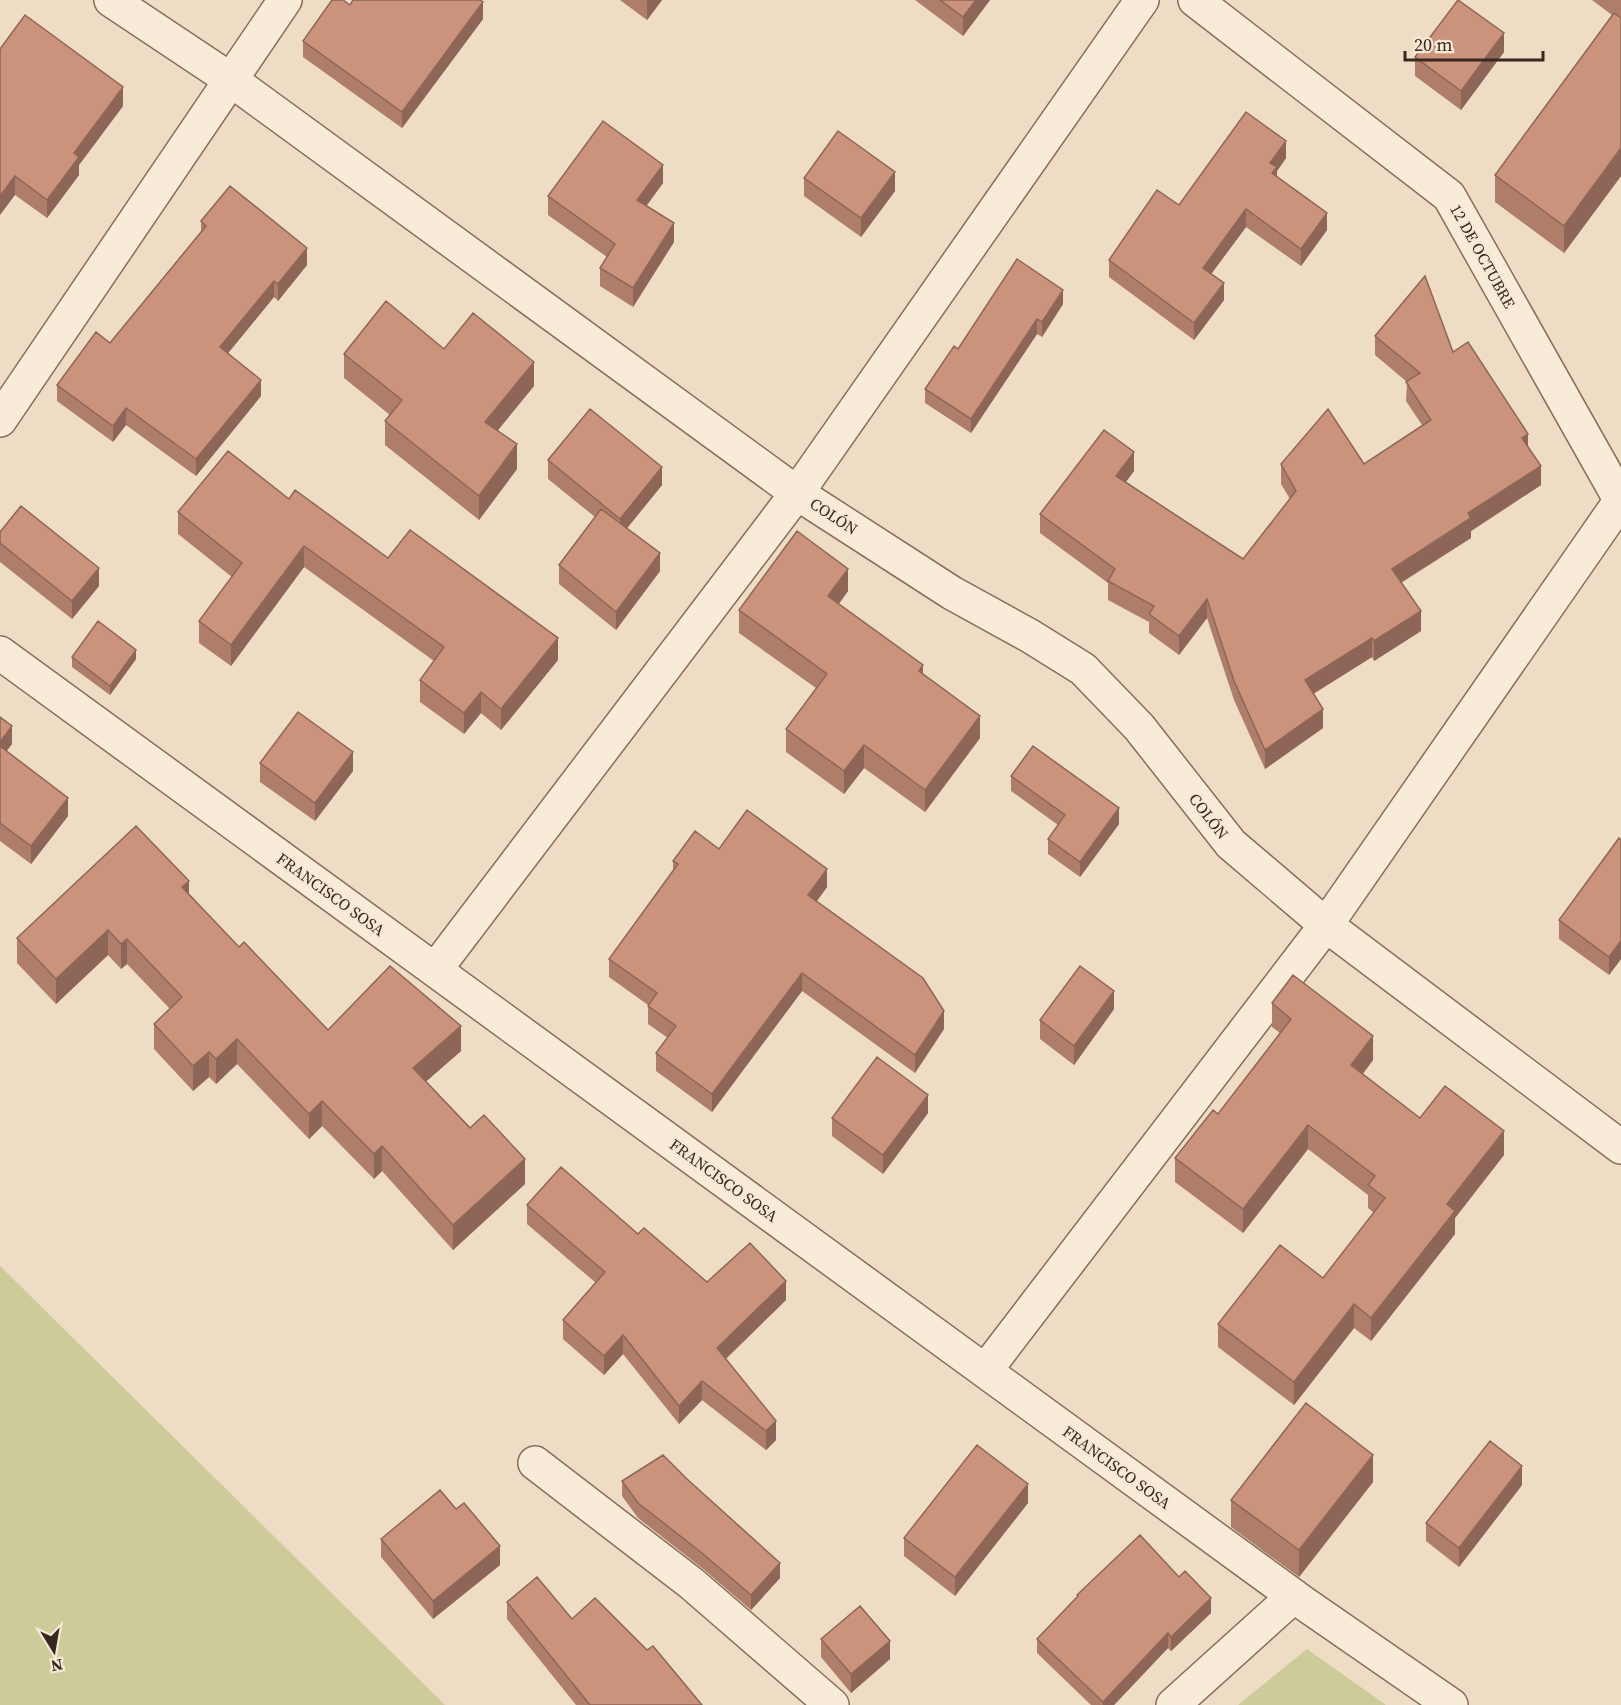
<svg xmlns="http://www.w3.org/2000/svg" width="1621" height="1705" font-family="'Source Serif 4',serif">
<rect width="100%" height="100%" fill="#eedcc5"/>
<!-- green -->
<path fill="#cccb99" d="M 0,1266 L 445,1705 L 0,1705 Z
M 1307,1649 L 1386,1705 L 1238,1705 Z"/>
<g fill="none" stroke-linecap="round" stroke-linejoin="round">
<!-- minor casing -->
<g stroke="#896d5b" stroke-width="36">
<path id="minor" d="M 111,0 L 231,80 L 797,493 L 952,593 L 1030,636 L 1083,669 L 1139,727 L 1231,844 L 1326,925 L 1621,1147
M 1195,0 L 1449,196 L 1621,501
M 0,420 L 285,0
M 0,653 L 1302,1602 L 1451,1705
M 435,970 L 797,493 L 1142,0
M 985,1371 L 1326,925 L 1621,500
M 535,1463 L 691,1583 L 832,1705
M 1173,1705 L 1294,1596"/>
</g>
<!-- minor -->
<use href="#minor" stroke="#f8ebd8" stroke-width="33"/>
</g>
<!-- wall -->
<path fill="#af7e6b" d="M 620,0 L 662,0 L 647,20 Z
M 915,0 L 990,0 L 963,36 Z
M 1592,0 L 1621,0 L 1621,176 L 1564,253 L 1495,202 L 1495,175 L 1612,15 Z
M 350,5 L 483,19 L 402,128 L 303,57 L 303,41 Z
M 0,49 L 123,106 L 79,165 L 79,175 L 47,218 L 15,195 Z
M 1504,52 L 1461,110 L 1415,76 L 1415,57 Z
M 1286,158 L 1277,171 L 1277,177 L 1327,230 L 1301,266 L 1246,227 L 1211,274 L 1224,300 L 1194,340 L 1109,277 L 1109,260 L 1179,205 Z
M 804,178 L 895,191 L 861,237 L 804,196 Z
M 663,183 L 646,206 L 674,242 L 633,307 L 600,286 L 600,268 L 607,257 L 548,215 L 548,196 Z
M 201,221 L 307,265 L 278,301 L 274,297 L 228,353 L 261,396 L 196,476 L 126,425 L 113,442 L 57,401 L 57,385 L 110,343 L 201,233 Z
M 1063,304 L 1042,337 L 1037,334 L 971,433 L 925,403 L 925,389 L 958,349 Z
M 1375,336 L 1453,352 L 1528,447 L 1541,485 L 1471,531 L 1471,538 L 1401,583 L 1421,631 L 1374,661 L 1372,657 L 1313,694 L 1323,728 L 1265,769 L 1234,700 L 1207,618 L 1179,655 L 1149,633 L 1149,622 L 1108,600 L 1108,583 L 1040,533 L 1040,514 L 1134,471 L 1126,482 L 1243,559 L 1290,499 L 1281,484 L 1281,464 L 1364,464 L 1422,425 L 1406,401 L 1407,382 L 1375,355 Z
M 444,349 L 534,386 L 497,431 L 517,469 L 479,520 L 385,445 L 385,421 L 390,415 L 344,378 L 344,354 Z
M 548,460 L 662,485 L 627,528 L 660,571 L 616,630 L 559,584 L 559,565 L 595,517 L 548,479 Z
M 289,499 L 558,660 L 501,730 L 481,713 L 464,734 L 420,702 L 420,680 L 434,661 L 304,567 L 231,666 L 199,643 L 199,621 L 232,577 L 178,534 L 178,512 Z
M 0,532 L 99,586 L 72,619 L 0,562 Z
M 848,591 L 839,604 L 923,674 L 980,738 L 925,812 L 864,768 L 844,794 L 786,752 L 786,729 L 816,688 L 739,633 L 739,610 Z
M 72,657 L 136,659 L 110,695 L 72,667 Z
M 0,717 L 12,744 L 6,751 L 68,816 L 31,864 L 0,841 Z
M 260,763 L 353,771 L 315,821 L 260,782 Z
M 1011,776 L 1119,824 L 1080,877 L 1048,854 L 1048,839 L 1058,825 L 1011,791 Z
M 1621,840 L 1621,959 L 1609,975 L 1559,939 L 1559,920 Z
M 719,849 L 827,887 L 817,901 L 944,1029 L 915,1073 L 802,991 L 712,1112 L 656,1071 L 656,1053 L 668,1038 L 648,1024 L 648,1005 L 609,977 L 609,959 L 673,871 L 673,861 Z
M 189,894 L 239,947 L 328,1030 L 461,1051 L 426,1081 L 525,1184 L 453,1250 L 382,1171 L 374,1179 L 322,1126 L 309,1139 L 237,1064 L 216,1084 L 209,1077 L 193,1091 L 154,1049 L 154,1024 L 170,1009 L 127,964 L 121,969 L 108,955 L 56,1004 L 17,963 L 17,938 Z
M 1272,1003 L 1373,1060 L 1363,1074 L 1420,1118 L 1504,1155 L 1455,1218 L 1455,1234 L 1371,1341 L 1354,1328 L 1294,1405 L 1218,1347 L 1218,1324 L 1323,1278 L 1374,1213 L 1368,1208 L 1368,1195 L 1308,1149 L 1243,1233 L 1175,1182 L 1175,1158 L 1218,1114 L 1280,1033 L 1272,1027 Z
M 1114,1009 L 1074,1065 L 1040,1039 L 1040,1020 Z
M 928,1113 L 883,1174 L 832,1136 L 832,1118 Z
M 527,1205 L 638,1234 L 707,1282 L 786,1300 L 726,1359 L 776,1440 L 766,1450 L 702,1400 L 679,1424 L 623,1354 L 604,1375 L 563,1339 L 563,1320 L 596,1283 L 527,1224 Z
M 622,1481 L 780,1578 L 751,1610 L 702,1568 L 638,1518 L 622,1496 Z
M 1373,1482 L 1299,1577 L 1231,1527 L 1231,1500 Z
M 1522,1485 L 1459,1567 L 1426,1541 L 1426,1523 Z
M 1028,1503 L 955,1596 L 904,1556 L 904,1538 Z
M 456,1509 L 500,1565 L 433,1619 L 381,1557 L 381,1539 Z
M 1077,1595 L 1211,1613 L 1171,1651 L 1168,1648 L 1114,1705 L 1091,1705 L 1037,1653 L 1037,1639 L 1077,1597 Z
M 507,1602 L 572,1619 L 702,1705 L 576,1705 L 507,1619 Z
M 821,1639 L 890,1659 L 851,1693 L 821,1657 Z"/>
<!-- shaded-wall -->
<path fill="#8e6657" d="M 648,0 L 662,0 L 647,20 L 647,2 Z
M 976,0 L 990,0 L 963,36 L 963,17 Z
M 483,2 L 483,19 L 402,128 L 402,112 Z
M 1504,33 L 1504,52 L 1461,110 L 1461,91 Z
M 123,87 L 123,106 L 79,165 L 79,175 L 47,218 L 47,200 L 74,153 Z
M 1286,141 L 1286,158 L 1277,171 L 1277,184 L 1272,191 L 1270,163 Z
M 1621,148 L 1621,176 L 1564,253 L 1564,226 Z
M 663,165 L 663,183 L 637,219 L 637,200 Z
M 895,172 L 895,191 L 861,237 L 861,218 Z
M 15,176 L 15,195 L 0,215 L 0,196 Z
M 1246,209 L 1246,227 L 1203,285 L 1203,268 Z
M 1327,213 L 1327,230 L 1301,266 L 1301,249 Z
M 674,223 L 674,242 L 633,307 L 633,288 Z
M 307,248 L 307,265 L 278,301 L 278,284 Z
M 274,281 L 274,297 L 220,363 L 220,347 Z
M 1224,283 L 1224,300 L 1194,340 L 1194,323 Z
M 1063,290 L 1063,304 L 1042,337 L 1042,322 Z
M 1037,319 L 1037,334 L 971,433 L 971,419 Z
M 534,362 L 534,386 L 485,446 L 485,422 Z
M 261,380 L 261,396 L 196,476 L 196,459 Z
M 126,408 L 126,425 L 113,442 L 113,426 Z
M 1528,434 L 1528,453 L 1522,438 Z
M 517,444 L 517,469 L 479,520 L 479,496 Z
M 1134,452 L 1134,471 L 1116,495 L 1116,476 Z
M 1541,466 L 1541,485 L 1471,531 L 1471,538 L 1392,588 L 1392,569 L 1468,513 Z
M 662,467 L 662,485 L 620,537 L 620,519 Z
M 304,546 L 304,567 L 231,666 L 231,645 Z
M 660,553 L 660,571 L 616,630 L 616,612 Z
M 99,568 L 99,586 L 72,619 L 72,601 Z
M 848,569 L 848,591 L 828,618 L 828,596 Z
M 1207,599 L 1207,618 L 1179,655 L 1179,636 Z
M 1421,611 L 1421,631 L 1374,661 L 1374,641 Z
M 558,638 L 558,660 L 501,730 L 501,709 Z
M 1372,638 L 1372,657 L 1305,699 L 1305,680 Z
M 136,650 L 136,659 L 110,695 L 110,686 Z
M 923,665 L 923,688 L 919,671 Z
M 481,692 L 481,713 L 464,734 L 464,713 Z
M 1323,709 L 1323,728 L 1265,769 L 1265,750 Z
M 980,716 L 980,738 L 925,812 L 925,790 Z
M 12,726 L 12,744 L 0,760 L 0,742 Z
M 864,745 L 864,768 L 844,794 L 844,771 Z
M 353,752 L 353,771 L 315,821 L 315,803 Z
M 68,798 L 68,816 L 31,864 L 31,846 Z
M 1119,808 L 1119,824 L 1080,877 L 1080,862 Z
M 827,869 L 827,887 L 808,913 L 808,895 Z
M 189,881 L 189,906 L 182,887 Z
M 108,930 L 108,955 L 56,1004 L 56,979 Z
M 127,939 L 127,964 L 121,969 L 121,944 Z
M 1621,941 L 1621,959 L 1609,975 L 1609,957 Z
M 802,973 L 802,991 L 712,1112 L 712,1094 Z
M 1114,991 L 1114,1009 L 1074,1065 L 1074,1046 Z
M 944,1011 L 944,1029 L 915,1073 L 915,1055 Z
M 461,1026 L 461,1051 L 413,1093 L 413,1068 Z
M 1373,1036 L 1373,1060 L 1351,1088 L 1351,1065 Z
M 237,1039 L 237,1064 L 216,1084 L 216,1059 Z
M 209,1052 L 209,1077 L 193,1091 L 193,1066 Z
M 928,1095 L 928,1113 L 883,1174 L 883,1155 Z
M 322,1101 L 322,1126 L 309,1139 L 309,1114 Z
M 1308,1125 L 1308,1149 L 1243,1233 L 1243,1209 Z
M 1504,1131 L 1504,1155 L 1455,1218 L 1455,1234 L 1371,1341 L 1371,1318 L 1447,1204 Z
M 382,1146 L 382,1171 L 374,1179 L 374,1154 Z
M 525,1159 L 525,1184 L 453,1250 L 453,1225 Z
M 786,1281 L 786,1300 L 717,1367 L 717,1348 Z
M 1354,1304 L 1354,1328 L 1294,1405 L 1294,1382 Z
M 623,1335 L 623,1354 L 604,1375 L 604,1356 Z
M 702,1381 L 702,1400 L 679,1424 L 679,1406 Z
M 776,1421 L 776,1440 L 766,1450 L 766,1431 Z
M 1373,1455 L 1373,1482 L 1299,1577 L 1299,1550 Z
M 1522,1466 L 1522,1485 L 1459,1567 L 1459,1548 Z
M 1028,1484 L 1028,1503 L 955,1596 L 955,1577 Z
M 500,1546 L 500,1565 L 433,1619 L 433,1601 Z
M 780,1563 L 780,1578 L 751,1610 L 751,1595 Z
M 1211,1598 L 1211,1613 L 1171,1651 L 1171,1637 Z
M 1168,1633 L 1168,1648 L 1114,1705 L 1103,1705 L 1103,1702 Z
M 890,1641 L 890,1659 L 851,1693 L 851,1674 Z"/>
<!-- building -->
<path fill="#cb927c" stroke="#8e6657" stroke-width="1.5" d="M 332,0 L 343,0 L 350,5 L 353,0 L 480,0 L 483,2 L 402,112 L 303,41 Z
M 940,0 L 976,0 L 963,17 Z
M 1458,0 L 1504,33 L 1461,91 L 1415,57 Z
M 1614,13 L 1621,18 L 1621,148 L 1564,226 L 1495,175 Z
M 25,15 L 123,87 L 74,153 L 79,157 L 47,200 L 15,176 L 0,196 L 0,49 Z
M 1246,112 L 1286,141 L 1270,163 L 1277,167 L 1272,173 L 1327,213 L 1301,249 L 1246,209 L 1203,268 L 1224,283 L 1194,323 L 1109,260 L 1157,190 L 1179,205 Z
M 603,121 L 663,165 L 637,200 L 674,223 L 633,288 L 600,268 L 615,244 L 548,196 Z
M 838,131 L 895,172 L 861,218 L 804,178 Z
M 230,186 L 307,248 L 278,284 L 274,281 L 220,347 L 261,380 L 196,459 L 126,408 L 113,426 L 57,385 L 96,332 L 110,343 L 206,226 L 201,221 Z
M 1017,259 L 1063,290 L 1042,322 L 1037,319 L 971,419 L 925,389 L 954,346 L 958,349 Z
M 1425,276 L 1453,352 L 1468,342 L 1528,434 L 1522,438 L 1541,466 L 1468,513 L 1471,518 L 1392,569 L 1421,611 L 1374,641 L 1372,638 L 1305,680 L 1323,709 L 1265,750 L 1234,681 L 1207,599 L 1179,636 L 1149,614 L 1154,606 L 1108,581 L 1115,569 L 1040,514 L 1104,430 L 1134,452 L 1116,476 L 1243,559 L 1296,491 L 1281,464 L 1328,409 L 1364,464 L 1431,420 L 1406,382 L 1420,373 L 1375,336 Z
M 386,301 L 444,349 L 473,313 L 534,362 L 485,422 L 517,444 L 479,496 L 385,421 L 402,400 L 344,354 Z
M 590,409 L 662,467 L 620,519 L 548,460 Z
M 228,451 L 289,499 L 295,490 L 388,558 L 410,530 L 558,638 L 501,709 L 481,692 L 464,713 L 420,680 L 444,647 L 304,546 L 231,645 L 199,621 L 242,563 L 178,512 Z
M 21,506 L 99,568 L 72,601 L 0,543 L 0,532 Z
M 601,509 L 660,553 L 616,612 L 559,565 Z
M 797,531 L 848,569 L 828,596 L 923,665 L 919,671 L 980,716 L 925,790 L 864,745 L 844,771 L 786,729 L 827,674 L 739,610 Z
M 98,621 L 136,650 L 110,686 L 72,657 Z
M 298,712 L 353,752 L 315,803 L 260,763 Z
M 0,717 L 12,726 L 0,742 Z
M 0,746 L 68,798 L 31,846 L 0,823 Z
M 1033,746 L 1119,808 L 1080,862 L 1048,839 L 1065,815 L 1011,776 Z
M 747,810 L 827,869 L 808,895 L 923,978 L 944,1011 L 915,1055 L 802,973 L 712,1094 L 656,1053 L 676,1026 L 648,1006 L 657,993 L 609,959 L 678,864 L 673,861 L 695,831 L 719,849 Z
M 136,826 L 189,881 L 182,887 L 239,947 L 244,942 L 328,1030 L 390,966 L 461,1026 L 413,1068 L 470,1128 L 484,1115 L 525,1159 L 453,1225 L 382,1146 L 374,1154 L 322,1101 L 309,1114 L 237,1039 L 216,1059 L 209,1052 L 193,1066 L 154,1024 L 182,997 L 127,939 L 121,944 L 108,930 L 56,979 L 17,938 Z
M 1619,838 L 1621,840 L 1621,941 L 1609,957 L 1559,920 Z
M 1080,966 L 1114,991 L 1074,1046 L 1040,1020 Z
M 1293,975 L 1373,1036 L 1351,1065 L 1420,1118 L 1445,1086 L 1504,1131 L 1447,1204 L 1455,1211 L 1371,1318 L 1354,1304 L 1294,1382 L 1218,1324 L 1280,1245 L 1323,1278 L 1385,1198 L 1368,1185 L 1375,1176 L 1308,1125 L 1243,1209 L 1175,1158 L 1213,1110 L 1218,1114 L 1291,1019 L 1272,1003 Z
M 877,1057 L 928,1095 L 883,1155 L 832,1118 Z
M 561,1167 L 638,1234 L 644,1228 L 707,1282 L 750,1243 L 786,1281 L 717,1348 L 776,1421 L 766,1431 L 702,1381 L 679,1406 L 623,1335 L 604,1356 L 563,1320 L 605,1272 L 527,1205 Z
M 1306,1403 L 1373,1455 L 1299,1550 L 1231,1500 Z
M 1490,1441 L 1522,1466 L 1459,1548 L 1426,1523 Z
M 977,1445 L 1028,1484 L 955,1577 L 904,1538 Z
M 663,1455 L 687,1479 L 780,1563 L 751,1595 L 702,1553 L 638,1503 L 622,1481 Z
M 440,1490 L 456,1509 L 464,1503 L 500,1546 L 433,1601 L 381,1539 Z
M 1140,1535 L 1179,1577 L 1185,1571 L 1211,1598 L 1171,1637 L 1168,1633 L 1103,1702 L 1037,1639 L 1078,1596 L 1077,1595 Z
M 537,1577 L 572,1619 L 595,1598 L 647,1650 L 653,1646 L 702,1705 L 590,1705 L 507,1602 Z
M 860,1606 L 890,1641 L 851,1674 L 821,1639 Z"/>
<g text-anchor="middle" stroke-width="4.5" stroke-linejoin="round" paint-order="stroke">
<!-- street labels -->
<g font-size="16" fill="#39281f" stroke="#f5e8d5">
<text transform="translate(1483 256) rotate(61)" y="6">12 DE OCTUBRE</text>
<text transform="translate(834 516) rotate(33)" y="6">COLÓN</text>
<text transform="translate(1209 816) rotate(52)" y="6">COLÓN</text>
<text transform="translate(331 894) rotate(36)" y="6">FRANCISCO SOSA</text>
<text transform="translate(724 1180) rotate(36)" y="6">FRANCISCO SOSA</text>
<text transform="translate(1117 1467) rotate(36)" y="6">FRANCISCO SOSA</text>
</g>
</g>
<!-- north arrow -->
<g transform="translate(54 1651) rotate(169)" stroke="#f5e8d5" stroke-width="4.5" paint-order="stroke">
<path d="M0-4.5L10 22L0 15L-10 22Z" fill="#39281f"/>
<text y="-9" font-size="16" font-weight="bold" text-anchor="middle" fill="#39281f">N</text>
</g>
<!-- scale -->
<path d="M1405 51v9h138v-9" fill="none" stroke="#39281f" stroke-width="3"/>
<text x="1414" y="51" font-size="18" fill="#39281f" stroke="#f5e8d5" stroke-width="4.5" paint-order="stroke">20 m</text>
</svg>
